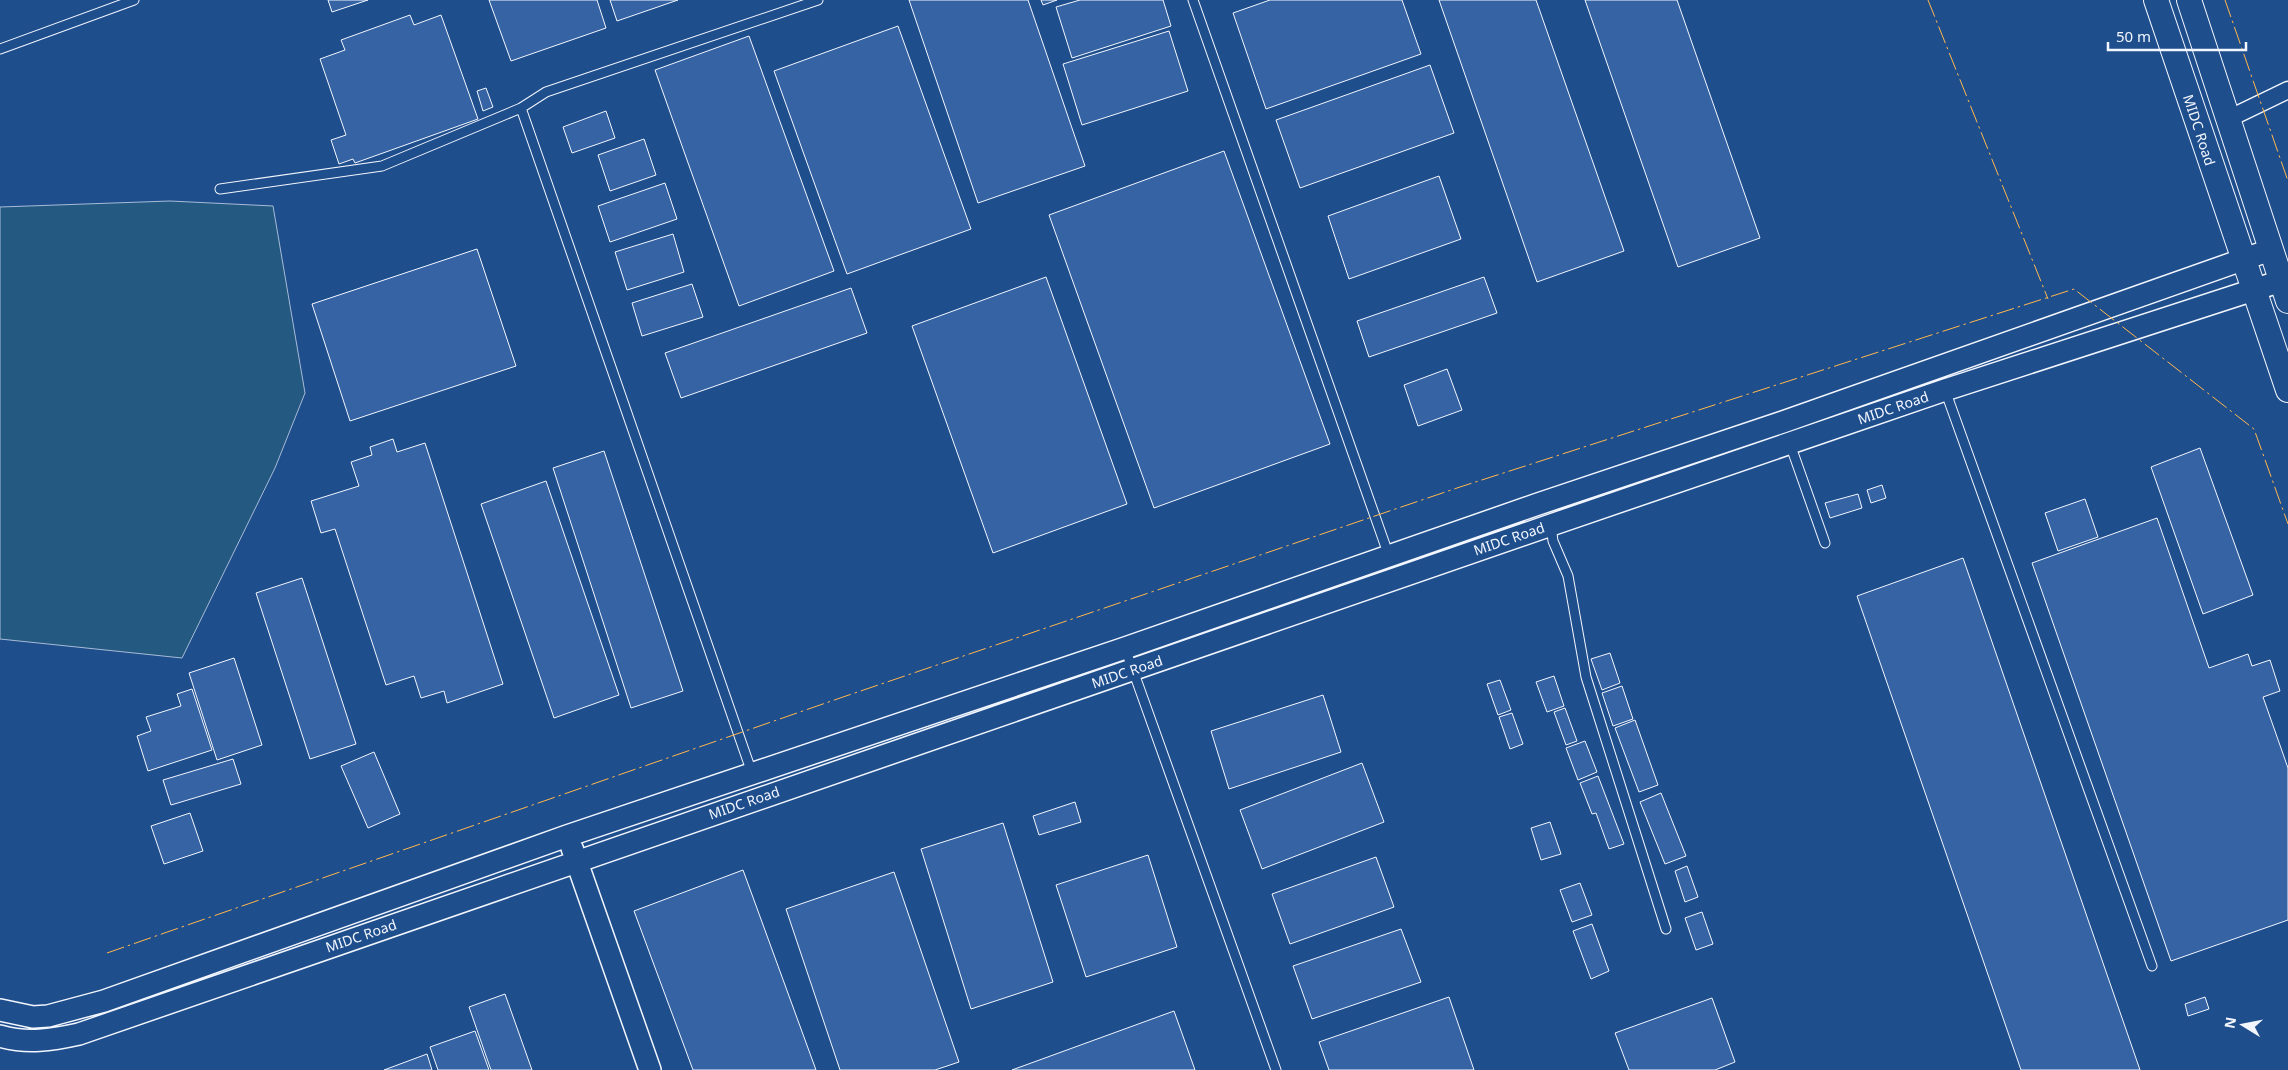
<svg xmlns="http://www.w3.org/2000/svg" width="2288" height="1070" font-family="'Noto Sans',sans-serif">
<rect width="100%" height="100%" fill="#1f4e8c"/>
<!-- green -->
<path fill="#245a82" stroke="#a8bbd7" d="M 170,201 L 273,206 L 305,393 L 275,468 L 182,658 L 0,639 L 0,207 Z"/>
<!-- building -->
<path fill="#3563a3" stroke="#f2f6ff" d="M 328,0 L 368,0 L 332,12 Z
M 489,0 L 597,0 L 606,28 L 511,61 Z
M 610,0 L 678,0 L 617,21 Z
M 909,0 L 1028,0 L 1085,166 L 978,203 Z
M 1041,0 L 1057,0 L 1043,5 Z
M 1080,0 L 1163,0 L 1171,26 L 1072,58 L 1056,7 Z
M 1270,0 L 1402,0 L 1421,54 L 1266,109 L 1233,13 Z
M 1439,0 L 1536,0 L 1624,251 L 1537,282 Z
M 1585,0 L 1677,0 L 1760,238 L 1678,267 Z
M 410,15 L 414,25 L 441,15 L 478,119 L 355,163 L 353,159 L 339,164 L 331,140 L 346,135 L 320,59 L 345,50 L 341,40 Z
M 898,26 L 971,229 L 847,274 L 774,71 Z
M 1169,31 L 1188,91 L 1082,125 L 1063,64 Z
M 749,36 L 834,271 L 739,306 L 655,70 Z
M 1430,65 L 1454,133 L 1300,188 L 1276,120 Z
M 486,88 L 493,107 L 483,111 L 477,91 Z
M 606,111 L 615,138 L 572,153 L 563,127 Z
M 644,139 L 656,175 L 610,191 L 598,155 Z
M 1224,151 L 1330,444 L 1154,508 L 1049,215 Z
M 1439,176 L 1461,239 L 1349,279 L 1328,216 Z
M 665,183 L 677,219 L 610,242 L 598,206 Z
M 673,234 L 684,272 L 627,290 L 615,252 Z
M 477,249 L 516,366 L 350,421 L 312,304 Z
M 1046,277 L 1127,504 L 993,553 L 912,326 Z
M 1484,277 L 1497,313 L 1369,357 L 1357,321 Z
M 692,284 L 703,317 L 642,336 L 632,303 Z
M 851,288 L 867,333 L 681,398 L 665,353 Z
M 1447,369 L 1462,410 L 1418,426 L 1404,385 Z
M 393,439 L 397,452 L 425,443 L 503,684 L 447,703 L 444,691 L 421,698 L 414,676 L 386,685 L 335,529 L 321,533 L 311,501 L 359,486 L 351,462 L 372,455 L 370,447 Z
M 2200,448 L 2253,595 L 2203,614 L 2151,467 Z
M 604,451 L 683,691 L 631,708 L 553,468 Z
M 546,481 L 619,695 L 554,718 L 481,504 Z
M 1882,485 L 1886,498 L 1871,503 L 1867,490 Z
M 1858,494 L 1862,508 L 1830,518 L 1825,503 Z
M 2085,499 L 2098,537 L 2058,551 L 2045,513 Z
M 2157,518 L 2209,668 L 2248,654 L 2252,666 L 2270,660 L 2280,691 L 2263,697 L 2288,768 L 2288,920 L 2171,961 L 2032,563 Z
M 1963,558 L 2140,1070 L 2021,1070 L 1857,596 Z
M 302,578 L 356,744 L 310,759 L 256,593 Z
M 1610,653 L 1620,683 L 1602,690 L 1591,659 Z
M 234,658 L 262,745 L 217,760 L 189,673 Z
M 1554,676 L 1564,706 L 1547,712 L 1536,682 Z
M 1500,680 L 1511,710 L 1498,715 L 1487,684 Z
M 1622,686 L 1633,719 L 1613,726 L 1602,693 Z
M 192,689 L 212,750 L 148,771 L 137,736 L 151,731 L 146,717 L 181,706 L 177,694 Z
M 1323,695 L 1341,752 L 1229,789 L 1211,731 Z
M 1565,708 L 1577,741 L 1566,745 L 1554,712 Z
M 1512,713 L 1523,744 L 1510,749 L 1499,717 Z
M 1635,720 L 1658,785 L 1639,792 L 1615,728 Z
M 1585,741 L 1597,772 L 1578,780 L 1566,748 Z
M 374,752 L 400,814 L 368,828 L 341,766 Z
M 233,759 L 241,784 L 171,805 L 163,780 Z
M 1362,763 L 1384,822 L 1262,869 L 1240,810 Z
M 1598,776 L 1624,844 L 1609,849 L 1596,813 L 1592,814 L 1580,783 Z
M 1661,793 L 1686,856 L 1665,864 L 1640,802 Z
M 1075,802 L 1081,822 L 1039,835 L 1033,816 Z
M 190,813 L 203,851 L 164,864 L 151,826 Z
M 1550,822 L 1561,854 L 1541,860 L 1531,828 Z
M 1003,823 L 1053,982 L 971,1009 L 921,849 Z
M 1148,855 L 1177,947 L 1086,977 L 1056,885 Z
M 1376,857 L 1394,907 L 1290,944 L 1272,894 Z
M 1687,866 L 1698,897 L 1685,902 L 1675,871 Z
M 743,870 L 816,1070 L 693,1070 L 634,911 Z
M 894,872 L 959,1062 L 935,1070 L 840,1070 L 786,909 Z
M 1580,883 L 1592,915 L 1572,922 L 1560,890 Z
M 1702,912 L 1713,944 L 1696,950 L 1685,918 Z
M 1592,924 L 1609,971 L 1591,979 L 1573,931 Z
M 1401,929 L 1421,982 L 1312,1019 L 1293,966 Z
M 505,994 L 532,1070 L 491,1070 L 469,1007 Z
M 1449,997 L 1474,1070 L 1329,1070 L 1319,1042 Z
M 2205,997 L 2209,1009 L 2188,1016 L 2185,1004 Z
M 1712,998 L 1735,1062 L 1715,1070 L 1629,1070 L 1615,1033 Z
M 1174,1011 L 1195,1070 L 1012,1070 Z
M 475,1031 L 489,1070 L 438,1070 L 430,1047 Z
M 427,1054 L 432,1070 L 384,1070 Z"/>
<g fill="none" stroke-linecap="round" stroke-linejoin="round">
<!-- service casing -->
<g stroke="#f2f6ff" stroke-width="11">
<path id="service" d="M 1193,0 L 1389,556
M 0,49 L 134,0
M 220,189 L 382,166 L 521,108
M 1945,390 L 2152,966
M 1790,444 L 1825,543
M 1551,526 L 1553,541 L 1568,576 L 1586,677 L 1666,929
M 1125,648 L 1276,1070
M 752,773 L 521,108 L 546,92 L 818,0"/>
</g>
<!-- minor casing -->
<g stroke="#f2f6ff" stroke-width="19">
<path id="minor" d="M 2228,119 L 2288,90"/>
</g>
<!-- tertiary casing -->
<g stroke="#f2f6ff" stroke-width="24">
<path id="tertiary" d="M 572,848 L 650,1070
M 0,1010 L 33,1017 L 48,1016 L 104,1001 L 567,836 L 1125,648 L 1538,504 L 1783,422 L 2270,250
M 0,1036 C 27,1044 52,1040 79,1034 L 1551,525 L 1945,390 L 2281,281"/>
</g>
<!-- secondary casing -->
<g stroke="#f2f6ff" stroke-width="26">
<path id="secondary" d="M 2156,0 L 2288,390
M 2189,0 L 2288,301"/>
</g>
<!-- service -->
<use href="#service" stroke="#1f4e8c" stroke-width="9"/>
<!-- minor -->
<use href="#minor" stroke="#1f4e8c" stroke-width="16"/>
<!-- tertiary -->
<use href="#tertiary" stroke="#1f4e8c" stroke-width="21"/>
<!-- secondary -->
<use href="#secondary" stroke="#1f4e8c" stroke-width="24"/>
<!-- power -->
<path stroke="#ffb74d" stroke-width="1" stroke-dasharray="18 4 2.5 4" stroke-linecap="butt" d="M 1928,0 L 2048,299
M 2225,0 L 2288,181
M 107,953 L 843,697 L 1460,487 L 2074,289 L 2254,429 L 2288,524"/>
</g>
<g text-anchor="middle" stroke-width="4" stroke-linejoin="round" paint-order="stroke">
<!-- street labels -->
<g font-size="14" fill="#f2f6ff" stroke="#1f4e8c">
<text transform="translate(2199 130) rotate(72)" y="5">MIDC Road</text>
<text transform="translate(1893 408) rotate(-19)" y="5">MIDC Road</text>
<text transform="translate(1509 539) rotate(-19)" y="5">MIDC Road</text>
<text transform="translate(1127 672) rotate(-19)" y="5">MIDC Road</text>
<text transform="translate(744 803) rotate(-19)" y="5">MIDC Road</text>
<text transform="translate(361 936) rotate(-19)" y="5">MIDC Road</text>
</g>
</g>
<!-- north arrow -->
<g transform="translate(2243 1025) rotate(280)" stroke="#1f4e8c" stroke-width="4" paint-order="stroke">
<path d="M0-4L9 19L0 12L-9 19Z" fill="#f2f6ff"/>
<text y="-8" font-size="14" font-weight="bold" text-anchor="middle" fill="#f2f6ff">N</text>
</g>
<!-- scale -->
<path d="M2108 42v8h138v-8" fill="none" stroke="#f2f6ff" stroke-width="2.5"/>
<text x="2116" y="42" font-size="15" fill="#f2f6ff" stroke="#1f4e8c" stroke-width="4" paint-order="stroke">50 m</text>
</svg>
